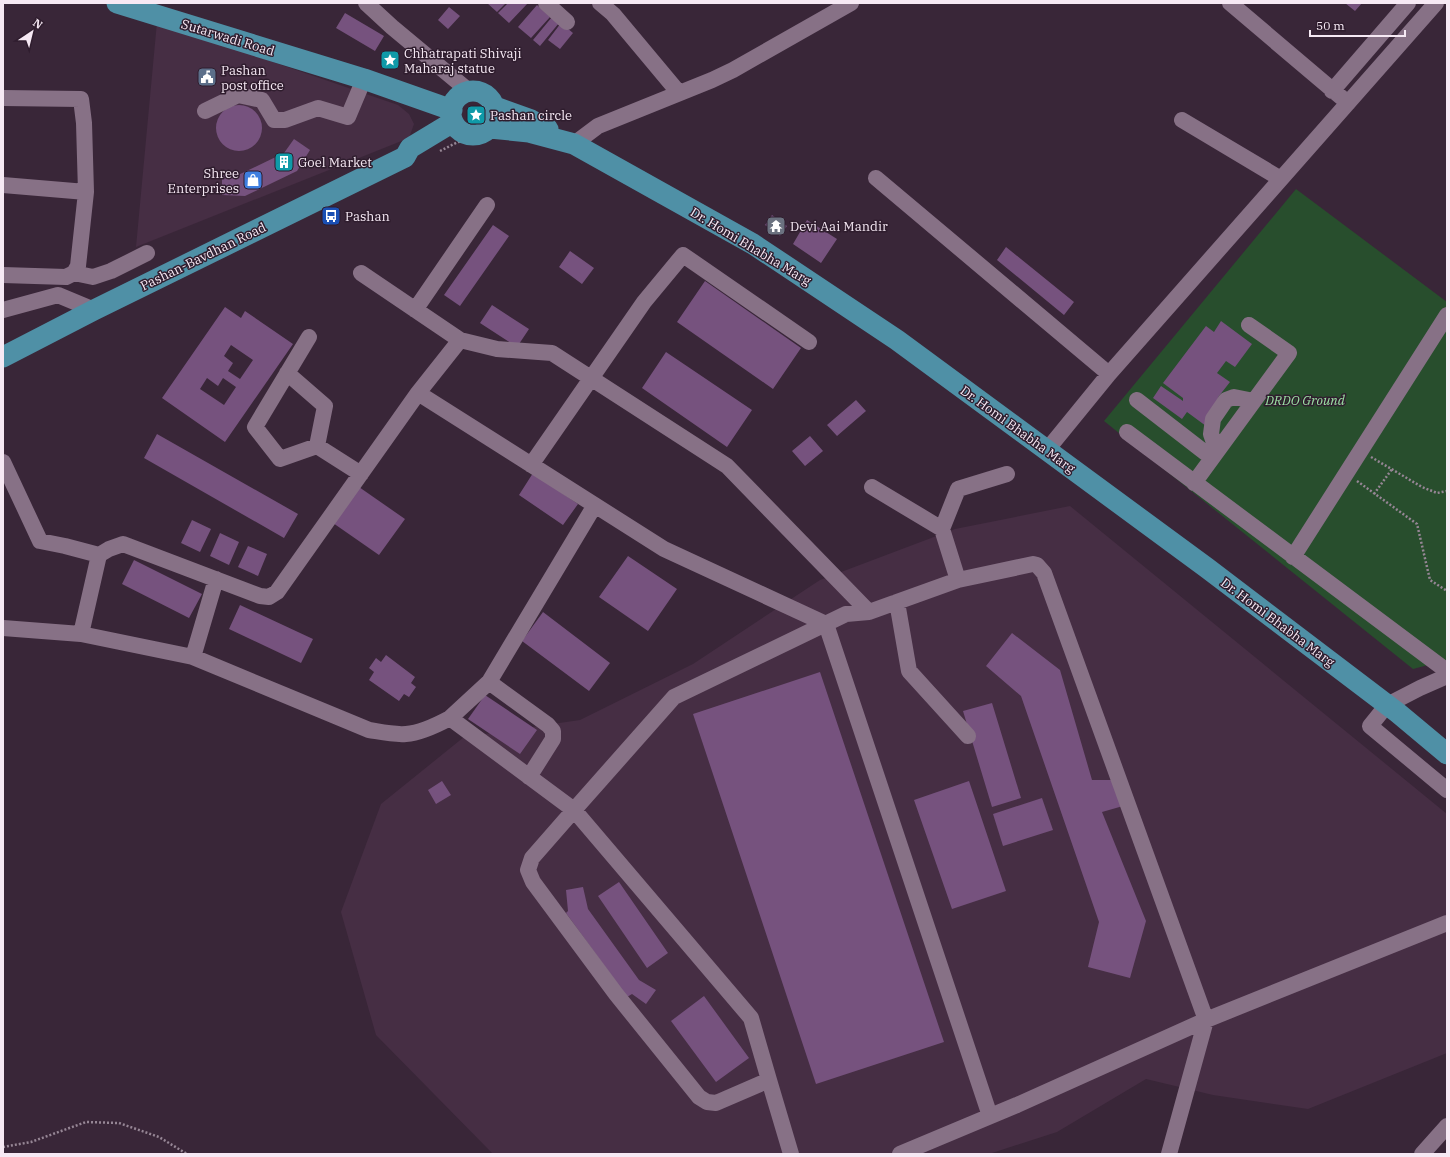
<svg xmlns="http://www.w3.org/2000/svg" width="1450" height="1157" font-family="'IBM Plex Serif',serif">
<rect width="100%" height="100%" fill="#392638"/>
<!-- built -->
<path fill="#462e44" d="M 157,22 L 398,105 L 409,114 L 414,124 L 409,138 L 136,247 Z
M 1070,506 L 1447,814 L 1447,1053 L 1308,1109 L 1213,1095 L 1146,1079 L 1057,1132 L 989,1154 L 493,1154 L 376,1035 L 341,912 L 381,804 L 464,737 L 580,720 L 693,664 L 820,580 L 955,529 Z"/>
<!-- green -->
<path fill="#284e2d" d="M 1296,189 L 1447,302 L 1447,660 L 1413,669 L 1104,421 Z"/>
<!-- building -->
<path fill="#76527e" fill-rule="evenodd" d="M 487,3 L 506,3 L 497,12 Z
M 508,3 L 528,3 L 509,23 L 498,13 Z
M 1345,3 L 1362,3 L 1355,11 Z
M 537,5 L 550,17 L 531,38 L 518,27 Z
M 449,7 L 460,16 L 448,29 L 438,20 Z
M 345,13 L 384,36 L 375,51 L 336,28 Z
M 552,17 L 559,23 L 540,46 L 533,40 Z
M 561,23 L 573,33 L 560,49 L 548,40 Z
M216 128a23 23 0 1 1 46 0a23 23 0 1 1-46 0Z
M 294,139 L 310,150 L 297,171 L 245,196 L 222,195 L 222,175 L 236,176 L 284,153 Z
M 772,215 L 787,226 L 780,236 L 765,225 Z
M 807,220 L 837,239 L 821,263 L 793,244 Z
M 493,225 L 509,236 L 460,306 L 444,295 Z
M 1006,247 L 1074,302 L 1064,315 L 997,260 Z
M 570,251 L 594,268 L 582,284 L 559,267 Z
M 705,281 L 801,348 L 773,389 L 677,322 Z
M 492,305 L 529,329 L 517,347 L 480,323 Z
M 225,307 L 241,318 L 245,311 L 293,344 L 225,442 L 162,398 ZM 231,345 L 253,360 L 240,379 L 228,371 L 233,363 L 224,356 ZM 207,378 L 218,386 L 223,378 L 236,387 L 224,405 L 200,389 Z
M 1221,321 L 1252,344 L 1235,367 L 1226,361 L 1217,373 L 1230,382 L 1219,396 L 1206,426 L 1187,412 L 1182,419 L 1153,398 L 1161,386 L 1183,401 L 1183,398 L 1163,383 L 1206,326 L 1214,332 Z
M 666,352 L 752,410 L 727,447 L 642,388 Z
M 856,400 L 866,411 L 837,436 L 827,425 Z
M 157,434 L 298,514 L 284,538 L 144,458 Z
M 810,436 L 823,451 L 805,466 L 792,451 Z
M 533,473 L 578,504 L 563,525 L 519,495 Z
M 359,487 L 405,519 L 379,555 L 333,523 Z
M 192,520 L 211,529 L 200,552 L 181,543 Z
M 220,533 L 239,542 L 229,565 L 210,556 Z
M 248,546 L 267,554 L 258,576 L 238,567 Z
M 628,556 L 677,589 L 648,631 L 599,597 Z
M 134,560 L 202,594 L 189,618 L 122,584 Z
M 240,605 L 313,639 L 301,663 L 229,629 Z
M 543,612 L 610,663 L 589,691 L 522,641 Z
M 1012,633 L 1060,670 L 1092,780 L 1112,780 L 1123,806 L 1102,812 L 1146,921 L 1130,978 L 1088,967 L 1099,922 L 1021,696 L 986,666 Z
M 386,655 L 415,677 L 411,683 L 416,687 L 409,697 L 404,694 L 399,701 L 369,680 L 374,672 L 369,668 L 376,658 L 381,662 Z
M 820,672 L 944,1042 L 816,1084 L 693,714 Z
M 485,695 L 537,730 L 520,754 L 468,719 Z
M 992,703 L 1021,798 L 992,807 L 963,711 Z
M 442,781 L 451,795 L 436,804 L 428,790 Z
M 969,781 L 1006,891 L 952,909 L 914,800 Z
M 1042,798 L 1053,830 L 1003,846 L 993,814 Z
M 619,882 L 668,953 L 647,968 L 598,896 Z
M 583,887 L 588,909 L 639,980 L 656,990 L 646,1004 L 632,994 L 627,997 L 566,913 L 568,911 L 566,890 Z
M 704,996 L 749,1058 L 716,1082 L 671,1021 Z"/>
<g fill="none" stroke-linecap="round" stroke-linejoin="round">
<!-- path -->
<path stroke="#968695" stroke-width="2.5" stroke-dasharray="2 2" stroke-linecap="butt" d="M 440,151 L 458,142 L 479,140
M 1371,457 L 1422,487 L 1437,493 L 1447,491
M 1357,481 L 1417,524 L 1430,580 L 1447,591
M 1374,494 L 1392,469
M 3,1147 L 31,1142 L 86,1122 L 119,1123 L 159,1137 L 187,1154"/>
<!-- minor -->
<path stroke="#877186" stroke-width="16" d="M 366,3 L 392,27 L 470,92
M 546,3 L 567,22
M 600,3 L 613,14 L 679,93
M 1230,3 L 1348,103
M 1332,91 L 1408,3
M 3,98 L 81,99 L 84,123 L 86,192 L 78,266 L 74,273 L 66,277 L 3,275
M 205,111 L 238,95 L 262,100 L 274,120 L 285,120 L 318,108 L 348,117 L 364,79
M 1182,120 L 1281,179
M 574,144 L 598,126 L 712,80 L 733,70 L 851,3
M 876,178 L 1109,374
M 3,185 L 86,192
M 74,273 L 93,277 L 111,271 L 147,253
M 361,273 L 460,340 L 497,349 L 552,353 L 727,466 L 869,612
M 3,310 L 58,295 L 94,310
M 415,310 L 487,205
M 309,337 L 255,427 L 280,459 L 317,446 L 361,474
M 460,340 L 418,393 L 664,549 L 826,624 L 990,1116
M 287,373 L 325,406 L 317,446
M 1137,400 L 1212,458
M 1127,432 L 1447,671
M 1047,450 L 1109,374 L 1436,3
M 1217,451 L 1211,434 L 1213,419 L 1226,400 L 1234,397 L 1254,401
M 3,462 L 40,541 L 65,546 L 99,555
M 531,465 L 644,302 L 683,255 L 809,342
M 1194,483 L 1289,353 L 1249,325
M 872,487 L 942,529
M 1293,557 L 1447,315
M 958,580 L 942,529 L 958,489 L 1007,474
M 897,602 L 909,671 L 968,736
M 3,628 L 81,634 L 193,657 L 369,730 C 381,732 393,735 406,734 C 421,733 437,725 450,718 L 574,810 L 674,697 L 846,614 L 869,612 L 958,580 L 1033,564 L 1037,565 L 1044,573 L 1206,1020 L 1447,923
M 81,634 L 99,555 L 109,549 L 123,544 L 260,596 L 269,597 L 277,592 L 418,393
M 193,657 L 216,579
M 1447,676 L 1420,688 L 1387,705 L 1370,726 L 1447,790
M 489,682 L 548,725 L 553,731 L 553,739 L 529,777
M 450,718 L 489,682 L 595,505
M 769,1080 L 751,1018 L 574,810 L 532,858 L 528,870 L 533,882 L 616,994 L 699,1097 L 707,1102 L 716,1103 L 769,1080 L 791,1154
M 900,1154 L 1017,1105 L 1206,1020
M 1169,1154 L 1206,1020
M 1422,1154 L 1447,1126"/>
<!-- major -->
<path stroke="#4f90a6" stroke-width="21" d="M 117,3 L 364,79 L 452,110
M451 113a22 22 0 1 1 44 0a22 22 0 1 1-44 0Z
M 495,107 L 531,120 L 548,129
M 490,128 L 529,132 L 574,144 L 753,244 L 897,340 L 1207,568 L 1398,713 L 1447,754
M 3,357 L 94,310 L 405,157 L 410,148 L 453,122"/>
</g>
<!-- icons -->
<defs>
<g id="sight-square" transform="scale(1)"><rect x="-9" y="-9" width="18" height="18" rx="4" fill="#0f9aa8" stroke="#2f1d2e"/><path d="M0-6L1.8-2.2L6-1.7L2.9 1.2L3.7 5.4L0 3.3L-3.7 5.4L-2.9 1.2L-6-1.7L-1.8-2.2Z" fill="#fff"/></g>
<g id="civic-square" transform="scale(1)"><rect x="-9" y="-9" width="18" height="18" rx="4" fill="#5c6f8a" stroke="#2f1d2e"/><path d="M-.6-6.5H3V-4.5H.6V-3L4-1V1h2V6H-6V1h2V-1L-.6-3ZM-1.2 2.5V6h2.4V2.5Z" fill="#fff"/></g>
<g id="building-square" transform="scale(1)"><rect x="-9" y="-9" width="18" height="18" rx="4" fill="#0f9aa8" stroke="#2f1d2e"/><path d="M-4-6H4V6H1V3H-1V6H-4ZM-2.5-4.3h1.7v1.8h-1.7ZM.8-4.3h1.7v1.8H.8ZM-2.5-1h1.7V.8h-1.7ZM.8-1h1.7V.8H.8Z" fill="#fff"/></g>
<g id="shop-square" transform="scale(1)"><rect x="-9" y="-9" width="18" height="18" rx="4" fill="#3f7fe0" stroke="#2f1d2e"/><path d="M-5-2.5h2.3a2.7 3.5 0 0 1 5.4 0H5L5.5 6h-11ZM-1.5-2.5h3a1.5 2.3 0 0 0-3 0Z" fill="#fff"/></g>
<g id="bus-square" transform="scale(1)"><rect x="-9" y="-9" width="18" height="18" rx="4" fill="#1a4fb4" stroke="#2f1d2e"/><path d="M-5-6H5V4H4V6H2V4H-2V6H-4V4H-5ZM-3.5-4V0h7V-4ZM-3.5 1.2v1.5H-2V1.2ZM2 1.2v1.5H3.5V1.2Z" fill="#fff"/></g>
<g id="temple-square" transform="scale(1)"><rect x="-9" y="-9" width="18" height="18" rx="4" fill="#6b7280" stroke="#2f1d2e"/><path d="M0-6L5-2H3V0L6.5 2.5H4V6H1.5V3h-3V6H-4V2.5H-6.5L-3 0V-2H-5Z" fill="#fff"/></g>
</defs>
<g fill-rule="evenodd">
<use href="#sight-square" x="390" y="60"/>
<use href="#civic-square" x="207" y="77"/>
<use href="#sight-square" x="476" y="115"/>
<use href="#building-square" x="284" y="162"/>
<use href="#shop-square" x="253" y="180"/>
<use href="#bus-square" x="331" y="216"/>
<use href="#temple-square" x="776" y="226"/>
</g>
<g text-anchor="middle" stroke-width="3" stroke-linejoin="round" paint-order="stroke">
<!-- street labels -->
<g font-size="13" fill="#f6e9f4" stroke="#2f1d2e">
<text transform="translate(228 37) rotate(17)" y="5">Sutarwadi Road</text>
<text transform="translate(751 246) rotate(31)" y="5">Dr. Homi Bhabha Marg</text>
<text transform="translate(203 256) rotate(-26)" y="5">Pashan-Bavdhan Road</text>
<text transform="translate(1018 429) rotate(36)" y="5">Dr. Homi Bhabha Marg</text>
<text transform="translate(1278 622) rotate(37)" y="5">Dr. Homi Bhabha Marg</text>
</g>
<!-- poi labels -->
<g font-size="13" fill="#f6e9f4" stroke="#2f1d2e" text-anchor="start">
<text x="404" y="58">Chhatrapati Shivaji<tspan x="404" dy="15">Maharaj statue</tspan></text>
<text x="221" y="75">Pashan<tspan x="221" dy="15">post office</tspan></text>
<text x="490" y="120">Pashan circle</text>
<text x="298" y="167">Goel Market</text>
<text x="239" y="178" text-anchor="end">Shree<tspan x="239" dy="15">Enterprises</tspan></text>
<text x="345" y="221">Pashan</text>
<text x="790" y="231">Devi Aai Mandir</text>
</g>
<!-- park labels -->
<g font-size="13" font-style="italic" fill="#9de3a5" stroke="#2f1d2e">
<text x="1305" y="405">DRDO Ground</text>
</g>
</g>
<!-- border -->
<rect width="1450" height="1157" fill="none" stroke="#f6e9f4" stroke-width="8"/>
<!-- north arrow -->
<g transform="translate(32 32) rotate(35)" stroke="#2f1d2e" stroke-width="3" paint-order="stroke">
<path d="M0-3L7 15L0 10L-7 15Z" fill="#f6e9f4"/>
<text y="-6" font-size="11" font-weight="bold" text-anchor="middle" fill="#f6e9f4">N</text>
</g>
<!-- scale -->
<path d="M1310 30v6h95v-6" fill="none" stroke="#f6e9f4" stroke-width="2"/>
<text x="1316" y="30" font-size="12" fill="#f6e9f4" stroke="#2f1d2e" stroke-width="3" paint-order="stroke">50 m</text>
</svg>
